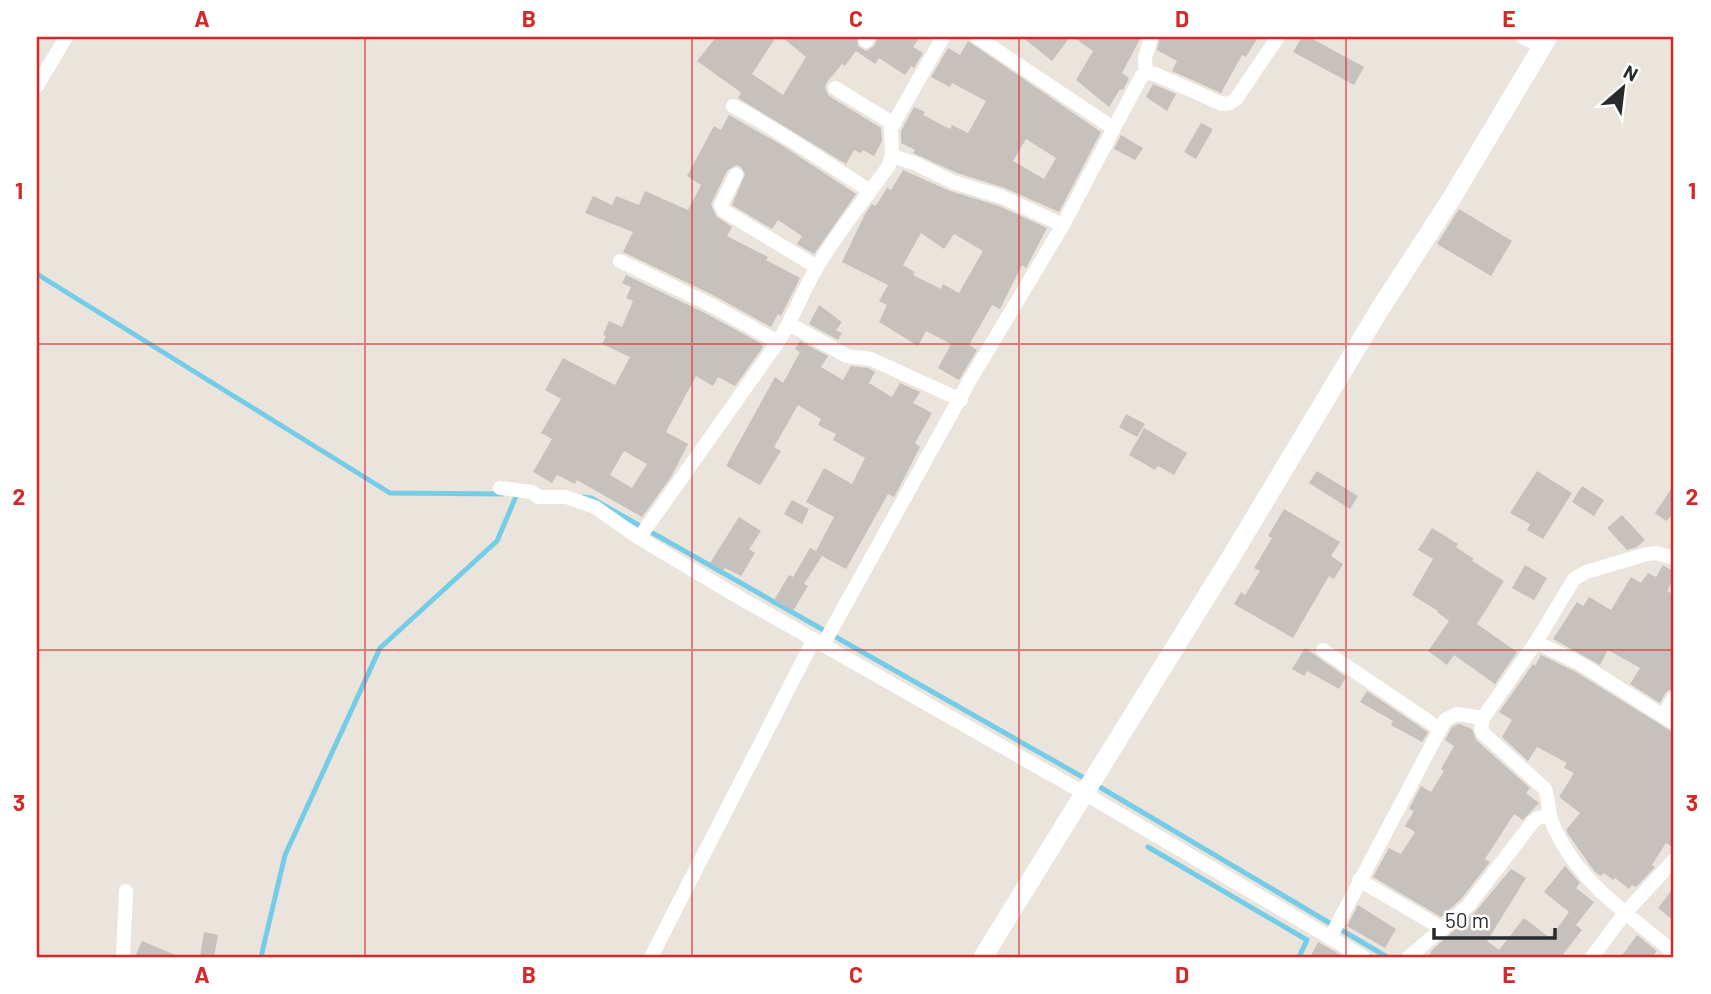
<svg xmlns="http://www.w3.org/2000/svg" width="1711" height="994" font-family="Barlow,sans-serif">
<rect width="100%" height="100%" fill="#ebe4dc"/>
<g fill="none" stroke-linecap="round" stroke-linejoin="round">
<!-- stream -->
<path stroke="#75cce7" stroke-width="5" d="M 37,274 L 390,493 L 503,494
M 583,497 L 591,498 L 1093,783 L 1387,957
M 1148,847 L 1307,940 L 1299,957
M 261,957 L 285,855 L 380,648 L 497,541 L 517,494"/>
</g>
<!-- building -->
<path fill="#c6c1bc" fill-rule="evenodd" d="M 716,37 L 776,37 L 752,74 L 783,95 L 806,57 L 782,37 L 857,37 L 858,46 L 866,51 L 874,46 L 878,37 L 920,37 L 913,47 L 923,53 L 914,68 L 911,66 L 905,75 L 879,58 L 875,64 L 856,51 L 845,66 L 842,64 L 827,82 L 825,88 L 829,96 L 881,128 L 882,141 L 874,156 L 863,150 L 861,153 L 854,150 L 846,164 L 738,98 L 741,93 L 739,91 L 697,61 Z
M 1022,37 L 1070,37 L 1052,61 Z
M 1073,37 L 1141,37 L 1122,73 L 1129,78 L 1123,90 L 1120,89 L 1109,107 L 1076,80 L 1093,51 Z
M 1160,37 L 1258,37 L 1246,57 L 1242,55 L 1221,93 L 1172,71 L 1177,61 L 1157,50 Z
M 1302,37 L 1309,37 L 1364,67 L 1354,85 L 1293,52 Z
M 968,41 L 1101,132 L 1059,212 L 1005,188 L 957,173 L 913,153 L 915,150 L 901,143 L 901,131 L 914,107 L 925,112 L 923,115 L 950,129 L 952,125 L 968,133 L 986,101 L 952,83 L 950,87 L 931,77 L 948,48 L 960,55 ZM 1026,139 L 1056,158 L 1044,179 L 1013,161 Z
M 1153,84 L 1176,94 L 1167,111 L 1146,97 Z
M 729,115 L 780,144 L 856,194 L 814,254 L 797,244 L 802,236 L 778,220 L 772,229 L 732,205 L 745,174 L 741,167 L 736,165 L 727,171 L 711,204 L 716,216 L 732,227 L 727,236 L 768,257 L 766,260 L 800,278 L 781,316 L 778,314 L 771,327 L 713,295 L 623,252 L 633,232 L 585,213 L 593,196 L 612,205 L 616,196 L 639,205 L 645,191 L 688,210 L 701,185 L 687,176 L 714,126 L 721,130 Z
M 1201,123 L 1213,129 L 1196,159 L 1184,152 Z
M 1121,135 L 1143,148 L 1135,160 L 1114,149 Z
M 903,170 L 950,191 L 999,206 L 1047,228 L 1026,268 L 1022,265 L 1000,309 L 992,305 L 969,345 L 977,350 L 959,380 L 938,368 L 951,344 L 926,331 L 918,346 L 879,322 L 887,305 L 879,301 L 888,285 L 842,262 L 865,214 L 872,204 L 875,206 L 877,204 L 887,188 L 891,190 ZM 921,233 L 944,249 L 954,234 L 983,251 L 959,293 L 943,284 L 941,289 L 913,275 L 915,272 L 903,265 Z
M 1459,209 L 1512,241 L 1491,276 L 1437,244 Z
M 626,275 L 705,313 L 762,344 L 763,347 L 735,386 L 718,377 L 713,386 L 696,376 L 666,432 L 688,444 L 671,477 L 642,517 L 577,480 L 575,484 L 557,475 L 552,483 L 533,472 L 552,439 L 541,433 L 561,399 L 545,390 L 563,358 L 615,385 L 630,357 L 602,344 L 606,336 L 603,335 L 609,321 L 622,327 L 633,301 L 626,298 L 631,287 L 622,283 ZM 624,451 L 647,464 L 632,488 L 610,475 Z
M 819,305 L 842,322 L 836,330 L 842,333 L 838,340 L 809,324 Z
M 800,341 L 828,356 L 821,367 L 843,380 L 851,366 L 868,368 L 875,372 L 869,383 L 892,397 L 900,383 L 920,392 L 913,403 L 932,413 L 915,443 L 920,447 L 900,486 L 894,497 L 888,494 L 846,569 L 822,556 L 804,584 L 808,586 L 793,611 L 774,600 L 789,575 L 793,577 L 810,548 L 816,551 L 834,517 L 806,502 L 824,468 L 852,484 L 865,458 L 833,440 L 836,434 L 818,425 L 821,419 L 798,405 L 774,447 L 781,451 L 760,485 L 726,466 L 775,377 L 783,383 L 800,352 L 795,349 Z
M 1126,414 L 1145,424 L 1137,437 L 1119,427 Z
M 1144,428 L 1187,453 L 1174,475 L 1158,466 L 1155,470 L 1129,455 Z
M 1317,471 L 1358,496 L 1350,509 L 1309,483 Z
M 1537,471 L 1572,493 L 1543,539 L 1527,530 L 1530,524 L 1510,513 Z
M 1674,485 L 1674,513 L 1666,521 L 1655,513 Z
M 1582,486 L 1604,500 L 1594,516 L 1572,502 Z
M 792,500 L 809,509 L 802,524 L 784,514 Z
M 1284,509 L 1340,542 L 1331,556 L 1343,564 L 1334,579 L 1329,576 L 1293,638 L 1234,604 L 1241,592 L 1245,595 L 1260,571 L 1254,568 L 1272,538 L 1268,536 Z
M 1622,515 L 1645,540 L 1637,547 L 1627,550 L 1607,528 Z
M 739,517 L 761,531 L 749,549 L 755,553 L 741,576 L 725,568 L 723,571 L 710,563 Z
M 1432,528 L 1458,544 L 1456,547 L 1474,559 L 1472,561 L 1504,581 L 1477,624 L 1517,652 L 1495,684 L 1454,655 L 1447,665 L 1428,651 L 1449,621 L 1437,612 L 1438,611 L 1412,595 L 1433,559 L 1418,550 Z
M 1525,565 L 1547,578 L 1534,600 L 1512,588 Z
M 1663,565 L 1674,572 L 1674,578 L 1667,591 L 1674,595 L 1674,688 L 1666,692 L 1660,703 L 1630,684 L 1640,668 L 1608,650 L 1600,665 L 1553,639 L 1577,602 L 1583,606 L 1589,597 L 1611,610 L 1631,577 L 1641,583 L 1648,573 L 1656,577 Z
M 1305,648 L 1346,677 L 1339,689 L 1307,671 L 1304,676 L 1292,669 Z
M 1541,655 L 1576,672 L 1674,733 L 1674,848 L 1666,843 L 1652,865 L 1655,867 L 1636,887 L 1632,885 L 1629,889 L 1615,878 L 1613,880 L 1604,873 L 1601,876 L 1595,872 L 1568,834 L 1566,830 L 1580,813 L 1559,797 L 1574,773 L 1564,768 L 1567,763 L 1537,747 L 1528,761 L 1502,737 L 1512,720 L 1499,712 L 1533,664 L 1535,666 Z
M 1367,691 L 1428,732 L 1422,742 L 1391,725 L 1393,721 L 1360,702 Z
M 1459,724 L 1472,729 L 1476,740 L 1530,788 L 1526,793 L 1539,803 L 1523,820 L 1514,814 L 1485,859 L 1490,862 L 1461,899 L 1441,917 L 1373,877 L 1389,848 L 1401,854 L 1415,832 L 1405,826 L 1414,811 L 1409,809 L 1421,786 L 1431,792 L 1444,771 L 1441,769 L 1454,746 L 1445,740 L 1452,727 Z
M 1565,866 L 1580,883 L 1576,888 L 1594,902 L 1576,925 L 1582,930 L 1561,957 L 1428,957 L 1432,950 L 1475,912 L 1511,869 L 1526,878 L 1487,941 L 1499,950 L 1524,918 L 1550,938 L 1569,912 L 1544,892 Z
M 1674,887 L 1674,921 L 1658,908 Z
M 1358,905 L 1396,929 L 1385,948 L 1347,926 Z
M 204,932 L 218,935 L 214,957 L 200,957 Z
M 1637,935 L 1657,951 L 1652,957 L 1621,957 Z
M 142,941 L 180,957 L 135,957 Z
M 1318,942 L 1325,946 L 1344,957 L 1310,957 Z"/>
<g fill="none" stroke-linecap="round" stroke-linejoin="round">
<!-- minor -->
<path stroke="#fff" stroke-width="14" d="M 977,37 L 1113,128
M 1522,37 L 1543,47
M 866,41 L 868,37
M 1146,73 L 1145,58 L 1151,37
M 37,86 L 66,37
M 835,88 L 894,124
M 733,106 C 781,131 824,162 870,191
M 892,156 L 914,163 L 953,182 L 1002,197 L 1063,225
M 736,175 L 721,205 L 724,211 L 817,267
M 620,261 L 709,304 L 778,342
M 789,324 L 847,356 L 871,359 L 961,400
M 500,488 L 532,492 L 538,497 L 566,497 L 595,507 L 639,538 L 735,595 L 1084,793 L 1363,957
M 639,538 L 778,342 C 794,317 803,289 819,264 C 839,230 865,199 888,167 L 892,156 L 891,128 L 943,37
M 1674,558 L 1656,553 L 1647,554 L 1586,572 L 1574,579 L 1536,642 L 1483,718 L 1481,729 L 1483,733 L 1545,789 C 1549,799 1548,807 1550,816 C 1552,824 1557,834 1561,841 C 1587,889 1634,918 1674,953
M 1536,642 L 1581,664 L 1674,723
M 823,645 L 970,380 L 1063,225 L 1141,77 L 1146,73 L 1155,74 L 1222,104 L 1230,103 L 1236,99 L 1278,37
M 1323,650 L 1440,729
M 1663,716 L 1674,698
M 1359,880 L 1443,929
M 1330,938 L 1445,720 L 1457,714 L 1483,718
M 123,957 L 126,891
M 651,957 L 814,639
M 1409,957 L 1468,906 L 1533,822 L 1538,818 L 1550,815
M 1592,957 L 1625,913 L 1674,860"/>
<!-- tertiary -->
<path stroke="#fff" stroke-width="19" d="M 983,957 L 1231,557 L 1378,312 L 1453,196 L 1548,37"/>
</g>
<!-- grid -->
<path fill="none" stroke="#d62828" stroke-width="2" stroke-opacity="0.55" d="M 365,37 L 365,957M 692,37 L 692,957M 1019,37 L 1019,957M 1346,37 L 1346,957M 37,344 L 1674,344M 37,650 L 1674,650"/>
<!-- border -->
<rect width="1711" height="994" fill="none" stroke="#ffffff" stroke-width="77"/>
<!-- north arrow -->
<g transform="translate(1623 88) rotate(28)" stroke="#ffffff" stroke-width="5" paint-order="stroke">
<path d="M0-5L12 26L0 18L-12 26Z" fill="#2a2a2a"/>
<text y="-10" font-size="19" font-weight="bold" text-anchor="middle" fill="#2a2a2a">N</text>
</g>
<!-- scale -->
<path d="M1434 928v10h121v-10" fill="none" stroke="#2a2a2a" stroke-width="3.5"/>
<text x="1445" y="928" font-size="21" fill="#2a2a2a" stroke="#ffffff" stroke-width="5" paint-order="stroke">50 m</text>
<rect x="38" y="38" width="1634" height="918" fill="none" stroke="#d62828" stroke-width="2.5"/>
<g font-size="23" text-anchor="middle" font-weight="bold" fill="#d62828">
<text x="202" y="27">A</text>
<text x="529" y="27">B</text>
<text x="856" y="27">C</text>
<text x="1182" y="27">D</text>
<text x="1509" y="27">E</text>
<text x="19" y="199">1</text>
<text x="1692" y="199">1</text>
<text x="19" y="505">2</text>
<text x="1692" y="505">2</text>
<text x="19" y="811">3</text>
<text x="1692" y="811">3</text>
<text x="202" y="983">A</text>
<text x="529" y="983">B</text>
<text x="856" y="983">C</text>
<text x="1182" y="983">D</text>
<text x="1509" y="983">E</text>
</g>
</svg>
